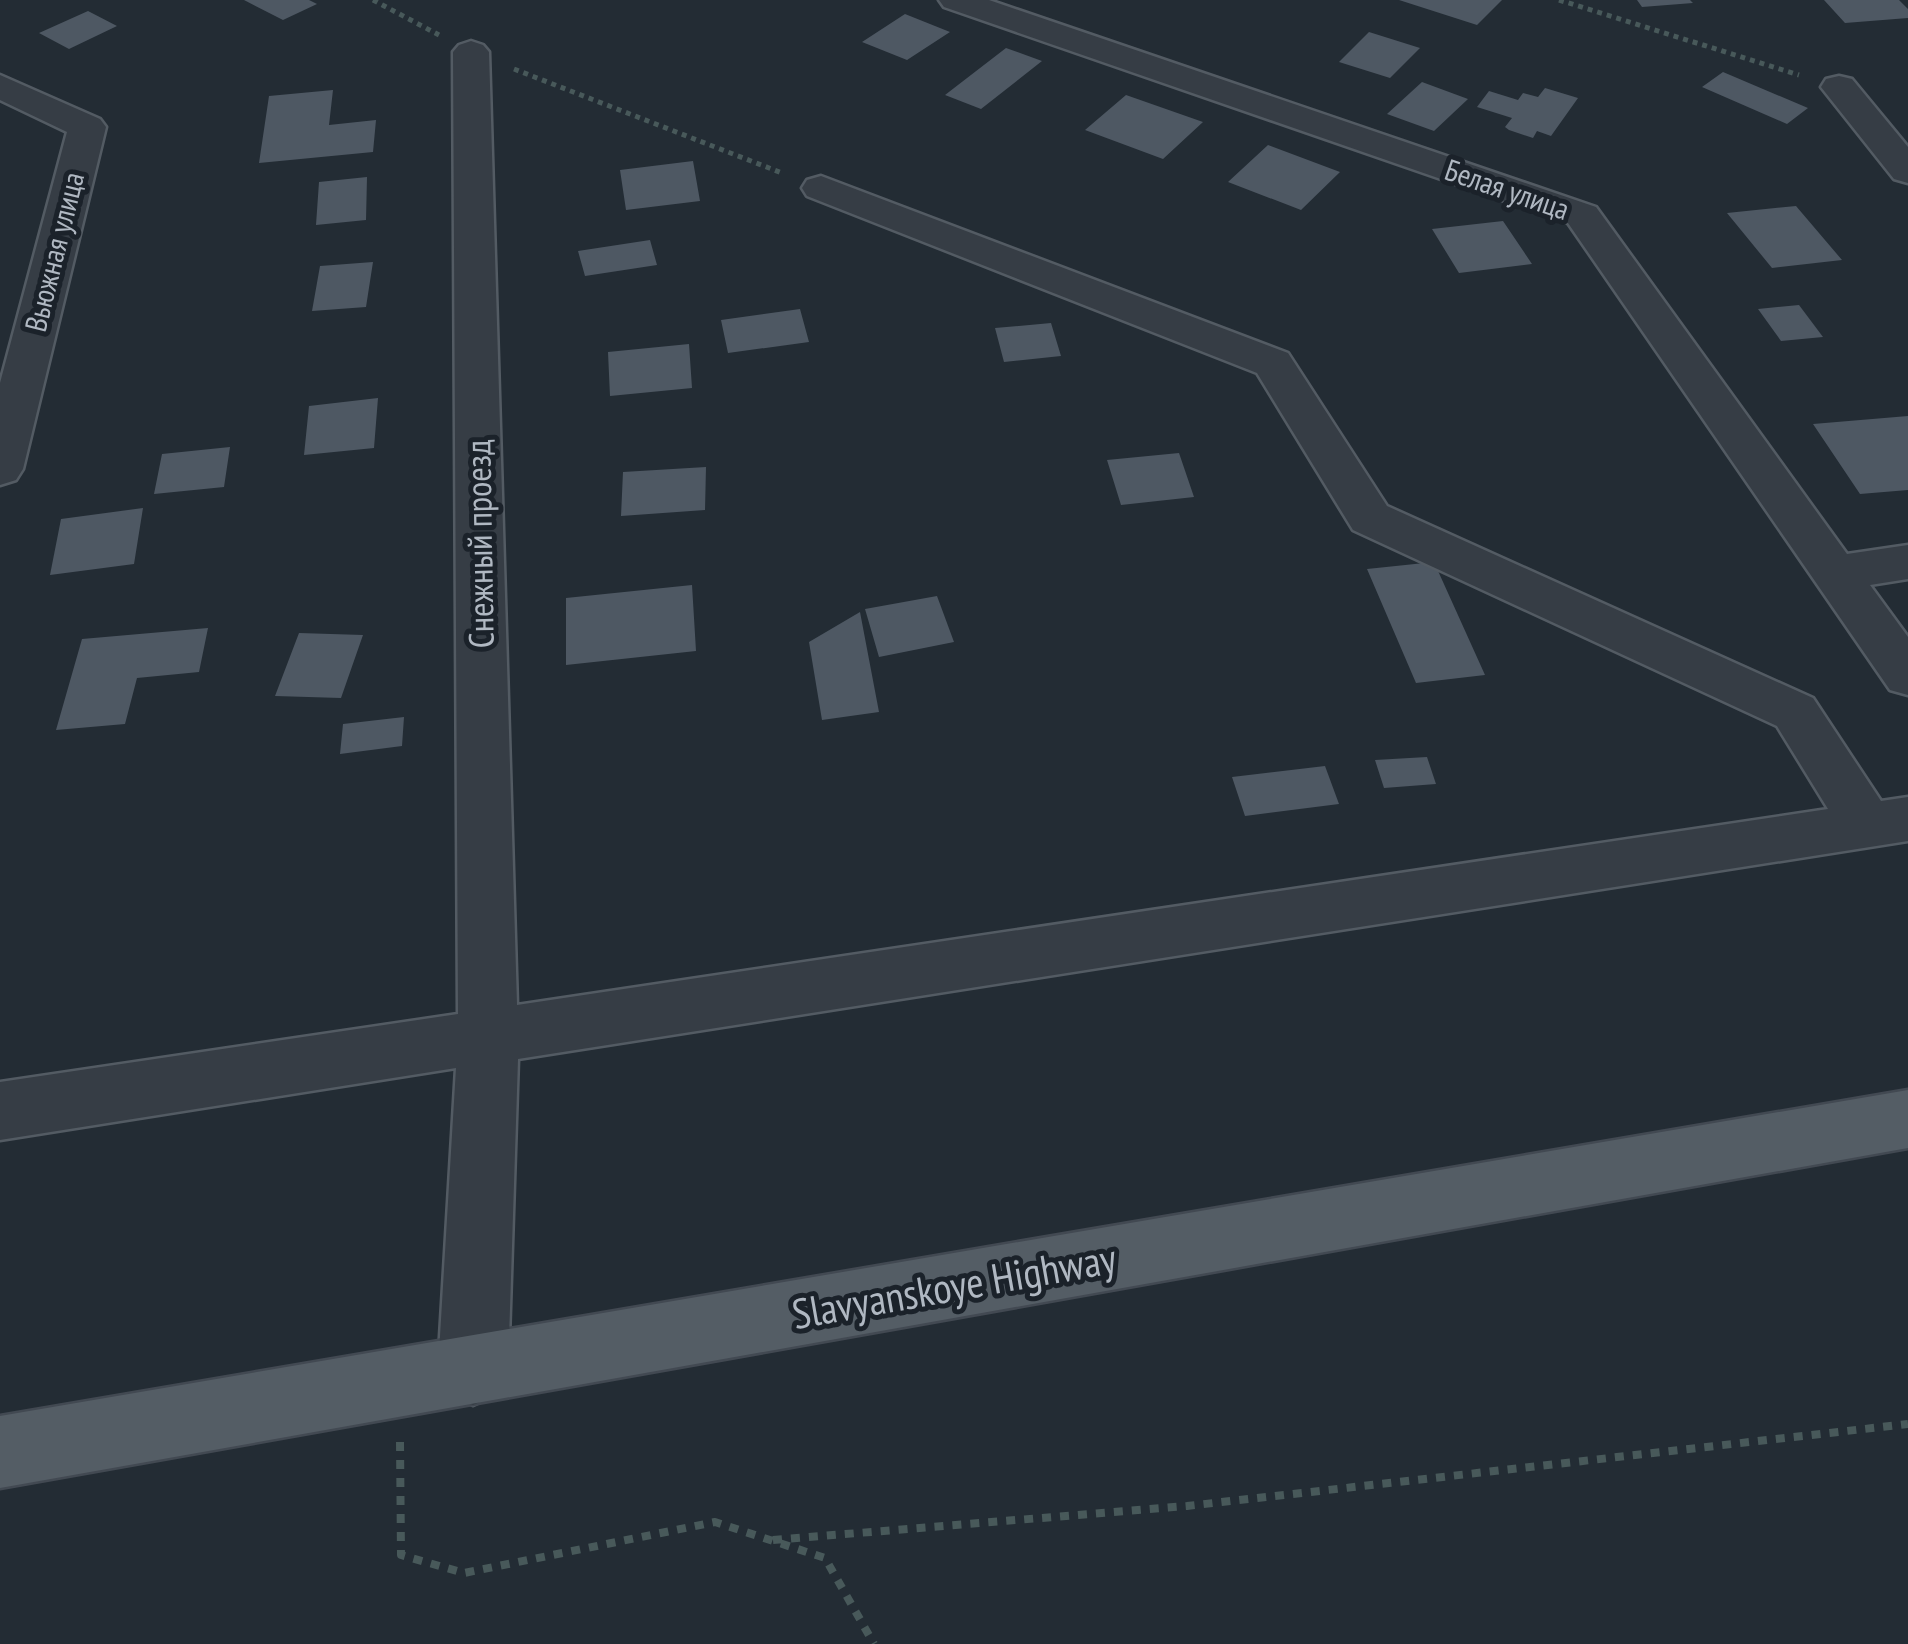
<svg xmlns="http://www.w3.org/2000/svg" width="1908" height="1644" font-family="'PT Sans Narrow',sans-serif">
<rect width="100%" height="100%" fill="#232c34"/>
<!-- building -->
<path fill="#4e5863" d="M 244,0 L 309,0 L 317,4 L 283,20 Z
M 1399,0 L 1502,0 L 1477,25 Z
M 1637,0 L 1690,0 L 1693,3 L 1642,7 Z
M 1824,0 L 1899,0 L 1908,9 L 1908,18 L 1845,23 Z
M 88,11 L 117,26 L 69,49 L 39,33 Z
M 905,14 L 950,32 L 907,60 L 862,42 Z
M 1369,32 L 1420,48 L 1390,78 L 1339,62 Z
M 1006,48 L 1042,61 L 981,109 L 945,95 Z
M 1723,72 L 1808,108 L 1787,124 L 1702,87 Z
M 1422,82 L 1468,99 L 1434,131 L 1387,114 Z
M 1545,88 L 1578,98 L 1551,136 L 1537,131 L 1533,138 L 1509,130 L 1505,127 L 1512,118 L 1477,107 L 1489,91 L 1518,100 L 1523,93 L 1538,97 Z
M 333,90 L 329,125 L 376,120 L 373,152 L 259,163 L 269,96 Z
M 1126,95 L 1203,122 L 1163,159 L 1085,130 Z
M 1268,145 L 1340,172 L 1301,210 L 1228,182 Z
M 693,161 L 700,201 L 626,210 L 620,170 Z
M 367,177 L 366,220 L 316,225 L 319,182 Z
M 1796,206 L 1842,260 L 1772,268 L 1727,213 Z
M 1503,221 L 1532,264 L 1459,273 L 1432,229 Z
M 650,240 L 657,265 L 585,276 L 578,251 Z
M 373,262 L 366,307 L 312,311 L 320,266 Z
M 1799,305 L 1823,337 L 1781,341 L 1758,309 Z
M 800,309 L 809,342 L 728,353 L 721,320 Z
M 1051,323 L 1061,356 L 1004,362 L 995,328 Z
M 689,344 L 692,388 L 610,396 L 608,352 Z
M 378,398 L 374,448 L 304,455 L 309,406 Z
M 1908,416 L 1908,490 L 1860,494 L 1813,424 Z
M 230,447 L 224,487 L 154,494 L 162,454 Z
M 1179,453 L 1194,497 L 1121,505 L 1107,460 Z
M 706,467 L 705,510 L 621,516 L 623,472 Z
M 143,508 L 134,564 L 50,575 L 61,519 Z
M 1434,562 L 1485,675 L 1416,683 L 1367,569 Z
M 692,585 L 696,651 L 566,665 L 566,598 Z
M 937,596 L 954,642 L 879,657 L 865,609 Z
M 860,612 L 879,712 L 822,720 L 809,642 Z
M 208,628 L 199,672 L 137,678 L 125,724 L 56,730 L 82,639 Z
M 299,633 L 363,635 L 341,698 L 275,696 Z
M 404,717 L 402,746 L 340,754 L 343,724 Z
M 1427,757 L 1436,784 L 1384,788 L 1375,760 Z
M 1325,766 L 1339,804 L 1245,816 L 1232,777 Z"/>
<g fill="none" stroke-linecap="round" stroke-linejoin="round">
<!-- minor casing -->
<g stroke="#535b63" stroke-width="5">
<path id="minor" d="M 939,0 L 989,0 L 1596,207 L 1847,554 L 1908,545 L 1908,579 L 1870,585 L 1908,637 L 1908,695 L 1890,690 L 1568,223 L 944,7 Z
M 471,41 L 483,45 L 489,52 L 517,1005 L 1828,809 L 1777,726 L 1353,530 L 1257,373 L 807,196 L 802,188 L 807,180 L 821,176 L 1288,353 L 1387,506 L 1813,698 L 1881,801 L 1908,797 L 1908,841 L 518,1059 L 508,1370 L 497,1394 L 473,1405 L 449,1394 L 438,1370 L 456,1068 L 0,1140 L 0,1082 L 458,1014 L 453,52 L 459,45 Z
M 0,75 L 100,119 L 106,127 L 23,469 L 16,480 L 0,485 L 0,383 L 67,132 L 0,100 Z
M 1839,76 L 1852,79 L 1908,147 L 1908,183 L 1894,179 L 1821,87 L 1826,79 Z"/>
</g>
<!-- major casing -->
<g stroke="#424952" stroke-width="5">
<path id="major" d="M 1908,1090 L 1908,1148 L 0,1488 L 0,1416 Z"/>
</g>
<!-- path-far1 -->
<path stroke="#48595a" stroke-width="5" stroke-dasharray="5 5" stroke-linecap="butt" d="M 373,0 L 439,35
M 1559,0 L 1799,75
M 514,69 L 782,173"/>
<!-- path -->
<path stroke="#48595a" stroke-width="8" stroke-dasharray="9 9" stroke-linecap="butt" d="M 400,1442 L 401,1555 L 464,1573 L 715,1522 L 825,1558 L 874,1644
M 773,1540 L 1187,1506 L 1908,1424"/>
<!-- minor -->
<use href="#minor" fill="#363d45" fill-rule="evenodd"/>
<!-- major -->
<use href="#major" fill="#545d65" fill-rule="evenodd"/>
</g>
<g text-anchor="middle" stroke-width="10" stroke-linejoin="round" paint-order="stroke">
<!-- far-street labels -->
<g font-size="30" fill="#b0b8c2" stroke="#1b222a">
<text transform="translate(1507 190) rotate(19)" y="10">Белая улица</text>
<text transform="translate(55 252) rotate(-76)" y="10">Вьюжная улица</text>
</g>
<!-- street labels -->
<g font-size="35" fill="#b0b8c2" stroke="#1b222a">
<text transform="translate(480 544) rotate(-91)" y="12">Снежный проезд</text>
</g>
<!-- near-street labels -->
<g font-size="42" fill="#b0b8c2" stroke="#1b222a">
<text transform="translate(954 1286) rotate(-10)" y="15">Slavyanskoye Highway</text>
</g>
</g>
</svg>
